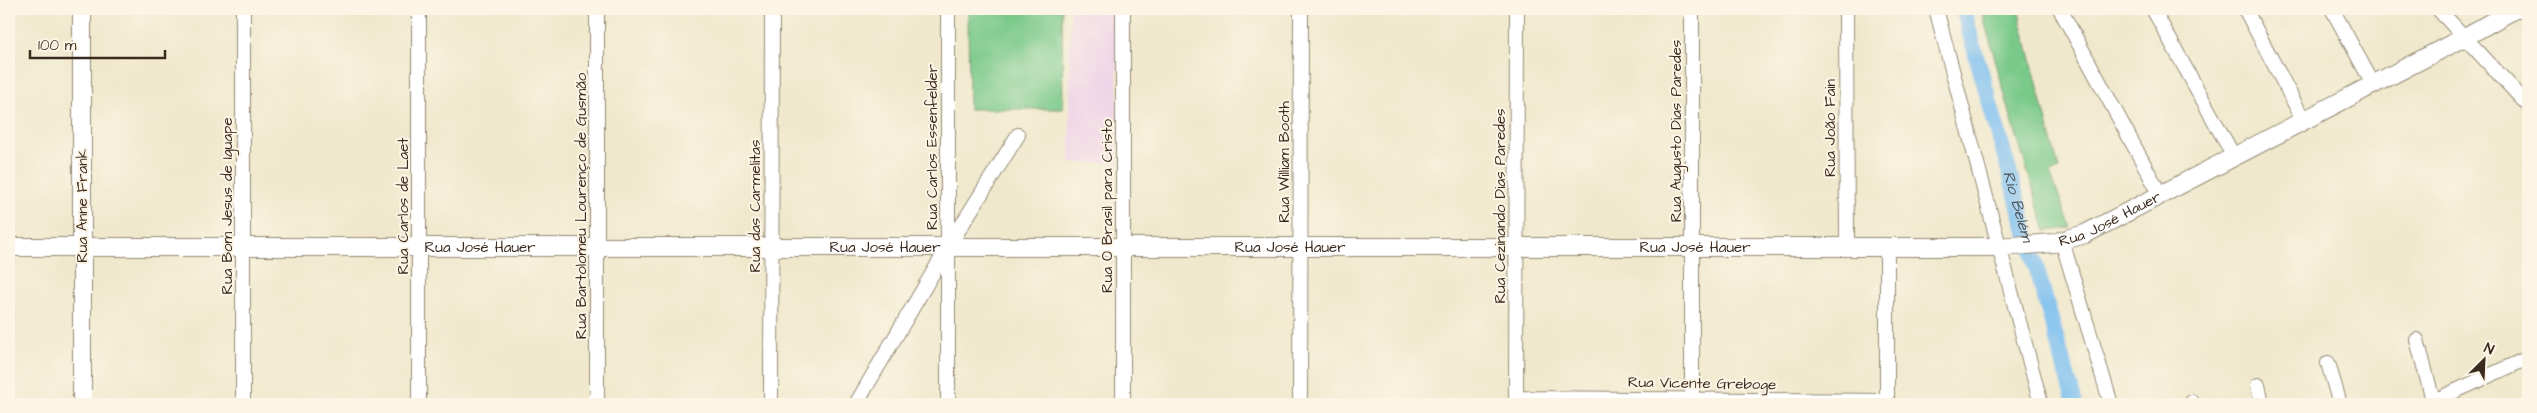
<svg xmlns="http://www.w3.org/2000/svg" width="2537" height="413" font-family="'Architects Daughter',sans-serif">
<rect width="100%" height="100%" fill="#fcf5e5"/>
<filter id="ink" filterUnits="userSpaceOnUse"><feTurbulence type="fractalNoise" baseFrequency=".02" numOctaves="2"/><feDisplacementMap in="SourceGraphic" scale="10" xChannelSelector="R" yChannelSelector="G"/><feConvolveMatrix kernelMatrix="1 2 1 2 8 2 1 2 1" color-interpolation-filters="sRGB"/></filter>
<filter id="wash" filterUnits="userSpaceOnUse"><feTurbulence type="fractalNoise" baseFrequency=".0096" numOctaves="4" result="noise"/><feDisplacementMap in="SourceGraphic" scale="20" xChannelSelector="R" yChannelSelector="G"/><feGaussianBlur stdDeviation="1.12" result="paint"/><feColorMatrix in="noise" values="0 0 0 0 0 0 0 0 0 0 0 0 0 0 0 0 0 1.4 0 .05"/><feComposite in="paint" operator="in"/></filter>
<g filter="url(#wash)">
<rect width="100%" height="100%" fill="#efe8cc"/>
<!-- built -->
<path fill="#eed0e7" d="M 1070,9 L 1117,9 L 1118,163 L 1070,163 Z"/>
<!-- green -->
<path fill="#79c98a" stroke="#5a7a54" d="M 968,9 L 1062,9 L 1063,109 L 969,109 Z
M 1981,9 L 2018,9 L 2059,169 L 2050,173 L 2071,228 L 2046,231 L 2013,124 Z"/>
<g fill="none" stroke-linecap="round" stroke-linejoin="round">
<!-- river -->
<path stroke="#79bef0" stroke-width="16" id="s1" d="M 1963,9 L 2075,404"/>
</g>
</g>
<g filter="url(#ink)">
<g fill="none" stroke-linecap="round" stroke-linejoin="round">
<!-- minor casing -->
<g stroke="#958975" stroke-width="16">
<path id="minor" d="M 1846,9 L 1847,247
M 1936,9 L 2041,404
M 2060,9 L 2160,194
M 2153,9 L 2233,155
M 2245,9 L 2303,119
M 2332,9 L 2373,84
M 2438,9 L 2528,105
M 2062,241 L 2111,404
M 2417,340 L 2434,404
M 2328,363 L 2340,404
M 2258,385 L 2262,404
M 1516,398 L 1887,401
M 2192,402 L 2192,404
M 243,404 L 243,9
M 419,404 L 419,9
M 597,404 L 597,9
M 771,404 L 772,9
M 856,404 L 948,247 L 1018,135
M 948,404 L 948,9
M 1123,404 L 1123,9
M 1300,404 L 1301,9
M 1516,404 L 1517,9
M 1692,404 L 1692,9
M 1887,404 L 1887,247
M 2427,404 L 2528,358"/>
</g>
<!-- major casing -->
<g stroke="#958975" stroke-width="20">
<g id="major">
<path id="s2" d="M 9,247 L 1998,247 L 2054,243 L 2085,234 L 2465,37 L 2515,9"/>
<path d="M 82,404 L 82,9"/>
</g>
</g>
<!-- minor -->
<use href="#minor" stroke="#fff" stroke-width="14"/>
<!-- major -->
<use href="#major" stroke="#fff" stroke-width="18"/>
</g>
</g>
<g text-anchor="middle" stroke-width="4" stroke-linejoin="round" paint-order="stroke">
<!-- street labels -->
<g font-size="15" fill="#3b2a1e" stroke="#fcf5e5">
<text transform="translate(1830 128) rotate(-90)" y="5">Rua João Fain</text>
<text transform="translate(1676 131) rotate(-90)" y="5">Rua Augusto Dias Paredes</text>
<text transform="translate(932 147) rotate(-90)" y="5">Rua Carlos Essenfelder</text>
<text transform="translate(1284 162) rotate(-90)" y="5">Rua William Booth</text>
<text transform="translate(82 206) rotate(-90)" y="5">Rua Anne Frank</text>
<text transform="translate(227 206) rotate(-90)" y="5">Rua Bom Jesus de Iguape</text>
<text transform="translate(403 206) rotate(-90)" y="5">Rua Carlos de Laet</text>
<text transform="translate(581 206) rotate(-90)" y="5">Rua Bartolomeu Lourenço de Gusmão</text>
<text transform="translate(755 206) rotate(-90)" y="5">Rua das Carmelitas</text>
<text transform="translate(1107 206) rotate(-90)" y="5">Rua O Brasil para Cristo</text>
<text transform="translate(1500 206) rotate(-90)" y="5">Rua Cezinando Dias Paredes</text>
<text dy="5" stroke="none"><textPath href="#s2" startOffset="2106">Rua José Hauer</textPath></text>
<text dy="5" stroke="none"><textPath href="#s2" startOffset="471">Rua José Hauer</textPath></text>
<text dy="5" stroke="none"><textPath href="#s2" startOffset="876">Rua José Hauer</textPath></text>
<text dy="5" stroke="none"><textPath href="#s2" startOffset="1281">Rua José Hauer</textPath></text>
<text dy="5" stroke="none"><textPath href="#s2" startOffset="1686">Rua José Hauer</textPath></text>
<text transform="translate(1702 383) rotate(1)" y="5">Rua Vicente Greboge</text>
</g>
<!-- water labels -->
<g font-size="16" font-style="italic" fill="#4e565d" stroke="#fcf5e5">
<text dy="6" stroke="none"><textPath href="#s1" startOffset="205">Rio Belém</textPath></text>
</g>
</g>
<!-- margin -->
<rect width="2537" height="413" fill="none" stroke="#fcf5e5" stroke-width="30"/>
<!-- north arrow -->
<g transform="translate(2484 360) rotate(24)" stroke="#fcf5e5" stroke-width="4" paint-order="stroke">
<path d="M0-4L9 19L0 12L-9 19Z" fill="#3b2a1e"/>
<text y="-8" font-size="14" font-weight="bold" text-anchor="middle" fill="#3b2a1e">N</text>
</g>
<!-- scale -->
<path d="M30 50v8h135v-8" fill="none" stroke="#3b2a1e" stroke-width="2.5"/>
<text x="38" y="50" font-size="15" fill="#3b2a1e" stroke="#fcf5e5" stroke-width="4" paint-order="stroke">100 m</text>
</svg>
